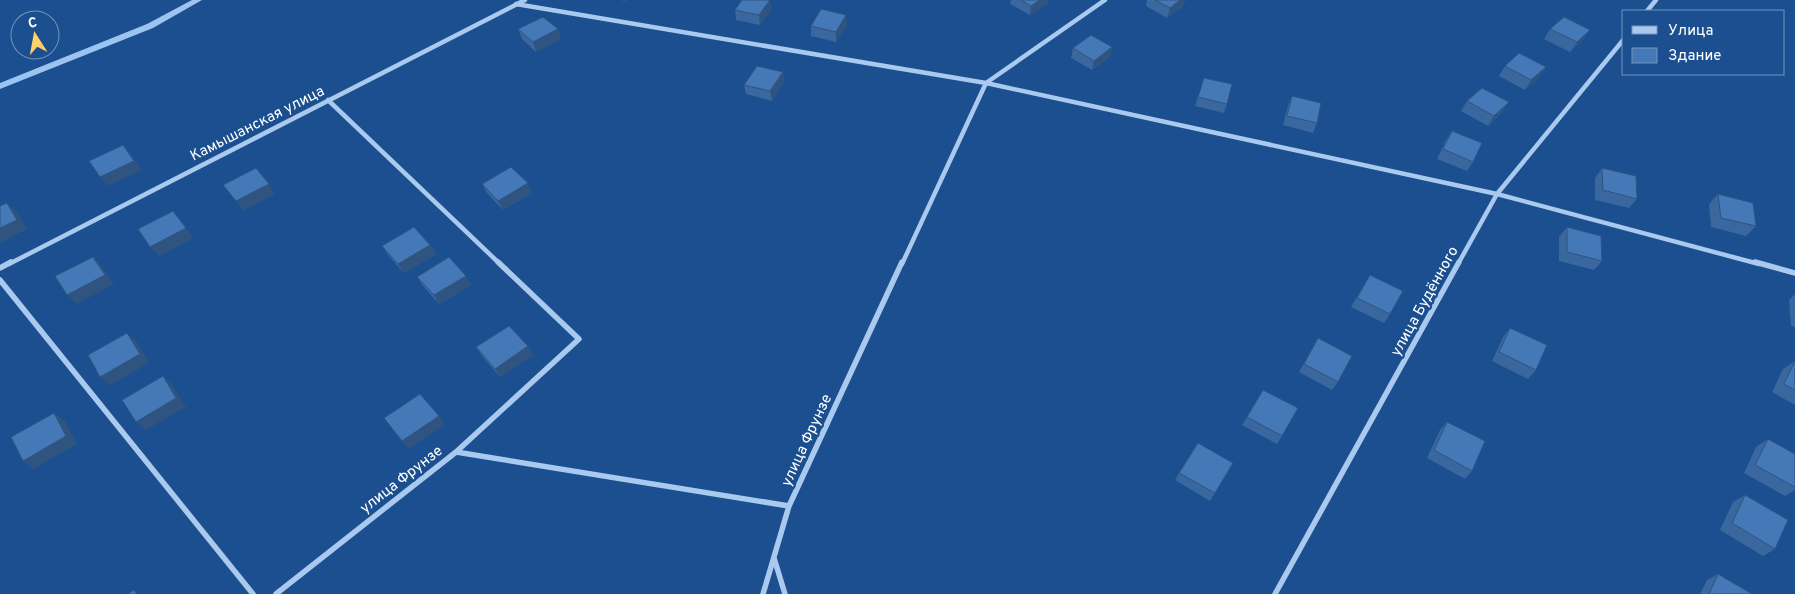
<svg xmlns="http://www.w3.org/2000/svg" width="1795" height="594" font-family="Overpass,sans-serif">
<rect width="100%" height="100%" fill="#1b4f8f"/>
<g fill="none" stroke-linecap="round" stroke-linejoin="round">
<!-- stream -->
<path fill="#9cc4f0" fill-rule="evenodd" d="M 192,0 L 202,0 L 153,28 L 0,89 L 0,83 L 147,24 Z"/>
<!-- minor-far1 -->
<path stroke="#a9c9ee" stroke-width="4.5" d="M 516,4 L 986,83 L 1497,194 L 1759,264
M 1647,11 L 1656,0
M 328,100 L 500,264
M 9,264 L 525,0
M 902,264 L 986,83 L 1105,0
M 1458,264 L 1497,194 L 1624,39"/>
<!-- minor -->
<path stroke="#a9c9ee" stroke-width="5.5" d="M 1755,262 L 1795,273
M 0,268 L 11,262
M 0,280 L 253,594
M 456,452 L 579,339 L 498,262
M 774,558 L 785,594
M 276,594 L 456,452 L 789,506 L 902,262
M 763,594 L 789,506
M 1275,594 L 1459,262"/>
</g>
<!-- wall -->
<path fill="#3a679d" d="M 1011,0 L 1048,0 L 1048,3 L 1030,15 L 1010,4 Z
M 1147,0 L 1185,0 L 1183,6 L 1167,18 L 1146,6 Z
M 772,9 L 760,25 L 736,20 L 735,10 Z
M 847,25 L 836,42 L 811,36 L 811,26 Z
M 518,29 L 561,39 L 536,52 L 522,39 Z
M 1550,29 L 1584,39 L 1570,52 L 1544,39 Z
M 1112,47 L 1110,57 L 1092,70 L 1071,58 L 1073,48 Z
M 1505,66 L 1546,67 L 1539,77 L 1525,90 L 1499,76 Z
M 783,72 L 784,82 L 772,101 L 746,94 L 744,85 Z
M 1204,78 L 1227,104 L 1224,113 L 1195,106 Z
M 1292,96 L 1317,123 L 1313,133 L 1283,125 L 1288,106 Z
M 1467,101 L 1503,111 L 1488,126 L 1461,111 Z
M 1452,131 L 1473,162 L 1467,171 L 1437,159 L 1446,140 Z
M 1602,168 L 1637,199 L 1629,208 L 1595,200 L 1595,178 Z
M 482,184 L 532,193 L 503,210 L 487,193 Z
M 1718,194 L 1756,226 L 1746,236 L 1711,227 L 1709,204 Z
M 1567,227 L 1602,261 L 1594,270 L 1559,261 L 1559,237 Z
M 430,245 L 436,254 L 404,273 L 388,255 L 382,246 Z
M 1370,275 L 1390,314 L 1384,323 L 1351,307 Z
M 466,276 L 471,285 L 439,304 L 423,286 L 417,277 Z
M 1795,294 L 1795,327 L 1791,326 L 1789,300 Z
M 1510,328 L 1536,370 L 1528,379 L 1492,361 L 1503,337 Z
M 1318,338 L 1338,382 L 1332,390 L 1299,372 Z
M 528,346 L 533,355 L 500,377 L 482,356 L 476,347 Z
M 1795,361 L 1795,405 L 1772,392 L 1783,369 Z
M 1247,417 L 1282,436 L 1277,444 L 1242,425 Z
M 1447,422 L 1472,471 L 1465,479 L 1427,458 L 1440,430 Z
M 1768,439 L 1795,454 L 1795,490 L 1785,496 L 1744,473 L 1756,447 Z
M 1233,463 L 1210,501 L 1175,480 L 1179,473 Z
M 1745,495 L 1775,549 L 1763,556 L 1720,530 L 1733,502 Z
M 1718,574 L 1752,594 L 1700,594 L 1707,580 Z"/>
<!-- shaded-wall -->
<path fill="#305480" d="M 622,0 L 629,0 L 623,3 Z
M 770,0 L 772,9 L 760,25 L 759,15 Z
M 1040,0 L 1048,0 L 1048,3 L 1030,15 L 1031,6 Z
M 1180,0 L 1185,0 L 1183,6 L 1167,18 L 1170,8 Z
M 846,15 L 847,25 L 836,42 L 836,32 Z
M 558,29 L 561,39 L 536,52 L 533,42 Z
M 1590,30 L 1584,39 L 1570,52 L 1577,42 Z
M 1112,47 L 1110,57 L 1092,70 L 1094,61 Z
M 1546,67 L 1539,77 L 1525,90 L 1531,80 Z
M 783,72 L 784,82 L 772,101 L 770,91 Z
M 1509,102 L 1503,111 L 1488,126 L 1494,116 Z
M 123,145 L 131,155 L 142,170 L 108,186 L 100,177 Z
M 528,183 L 532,193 L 503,210 L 498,201 Z
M 269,184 L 275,194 L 243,211 L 236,201 Z
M 7,203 L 17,212 L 27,229 L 0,243 L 0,228 Z
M 173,211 L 181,221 L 194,238 L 159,256 L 150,247 Z
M 430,245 L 436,254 L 404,273 L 398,264 Z
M 93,257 L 102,266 L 114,284 L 77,304 L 67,295 Z
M 466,276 L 471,285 L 439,304 L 434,295 Z
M 127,333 L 137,342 L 149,363 L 110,385 L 100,377 Z
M 528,346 L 533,355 L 500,377 L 495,369 Z
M 163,376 L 172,385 L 186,407 L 146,430 L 136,422 Z
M 54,413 L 65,421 L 77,444 L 34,469 L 23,461 Z
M 439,416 L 445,424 L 409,449 L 402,441 Z"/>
<!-- building -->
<path fill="#4478b7" stroke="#305480" d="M 742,0 L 770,0 L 759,15 L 735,10 Z
M 1021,0 L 1040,0 L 1031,6 Z
M 1155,0 L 1180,0 L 1170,8 Z
M 821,9 L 846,15 L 836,32 L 811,26 Z
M 543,17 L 558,29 L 533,42 L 518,29 Z
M 1564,17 L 1590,30 L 1577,42 L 1550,29 Z
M 1091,35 L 1112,47 L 1094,61 L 1073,48 Z
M 1519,53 L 1546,67 L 1531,80 L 1505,66 Z
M 757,66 L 783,72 L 770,91 L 744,85 Z
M 1204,78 L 1232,84 L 1227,104 L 1198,97 Z
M 1482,88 L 1509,102 L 1494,116 L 1467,101 Z
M 1292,96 L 1321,103 L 1317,123 L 1287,116 Z
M 1452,131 L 1482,143 L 1473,162 L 1443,149 Z
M 123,145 L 134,161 L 100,177 L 89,161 Z
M 511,167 L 528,183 L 498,201 L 482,184 Z
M 256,168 L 269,184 L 236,201 L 223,185 Z
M 1602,168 L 1636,176 L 1637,199 L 1603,190 Z
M 1718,194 L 1753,203 L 1756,226 L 1721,218 Z
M 7,203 L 17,220 L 0,228 L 0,206 Z
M 173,211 L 186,228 L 150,247 L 138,229 Z
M 414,227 L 430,245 L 398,264 L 382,246 Z
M 1567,227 L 1601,236 L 1602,261 L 1567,252 Z
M 93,257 L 105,275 L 67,295 L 55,276 Z
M 449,257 L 466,276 L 434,295 L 417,277 Z
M 1370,275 L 1403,291 L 1390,314 L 1357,298 Z
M 509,326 L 528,346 L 495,369 L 476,347 Z
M 1510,328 L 1547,345 L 1536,370 L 1499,352 Z
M 127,333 L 140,354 L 100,377 L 88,355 Z
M 1318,338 L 1352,356 L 1338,382 L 1304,364 Z
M 1795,361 L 1795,390 L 1784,384 Z
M 163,376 L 176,398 L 136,422 L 122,400 Z
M 1263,390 L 1298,408 L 1282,436 L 1247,417 Z
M 420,394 L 439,416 L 402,441 L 384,418 Z
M 54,413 L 66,436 L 23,461 L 11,437 Z
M 1447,422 L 1485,441 L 1472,471 L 1434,450 Z
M 1768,439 L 1795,454 L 1795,487 L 1755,465 Z
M 1198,443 L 1233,463 L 1215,493 L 1179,473 Z
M 1745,495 L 1788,520 L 1775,549 L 1732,523 Z
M 1718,574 L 1752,594 L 1709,594 Z
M 134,590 L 137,594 L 128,594 Z"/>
<g text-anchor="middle" stroke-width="4.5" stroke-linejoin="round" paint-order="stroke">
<!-- street labels -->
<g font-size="15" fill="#fff" stroke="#1b4f8f">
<text transform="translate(257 123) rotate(-27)" y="5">Камышанская улица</text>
<text transform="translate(1424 301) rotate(-61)" y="5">улица Будённого</text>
<text transform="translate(806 440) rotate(-65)" y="5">улица Фрунзе</text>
<text transform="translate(401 479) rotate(-38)" y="5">улица Фрунзе</text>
</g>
</g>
<!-- legend -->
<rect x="1622" y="10" width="162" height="65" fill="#1b4f8f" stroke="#7695bc"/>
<rect x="1632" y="26" width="25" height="8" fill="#a9c9ee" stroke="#7695bc"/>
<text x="1668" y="35" font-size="15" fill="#ffffff">Улица</text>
<rect x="1632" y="48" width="25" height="15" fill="#4478b7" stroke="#7695bc"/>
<text x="1668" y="60" font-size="15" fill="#ffffff">Здание</text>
<!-- north arrow -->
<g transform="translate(35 35) rotate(349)"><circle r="24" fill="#1b4f8f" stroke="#7695bc"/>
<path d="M0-4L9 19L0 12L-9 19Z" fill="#ffd166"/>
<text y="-8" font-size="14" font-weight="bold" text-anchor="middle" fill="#ffffff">С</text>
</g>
</svg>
